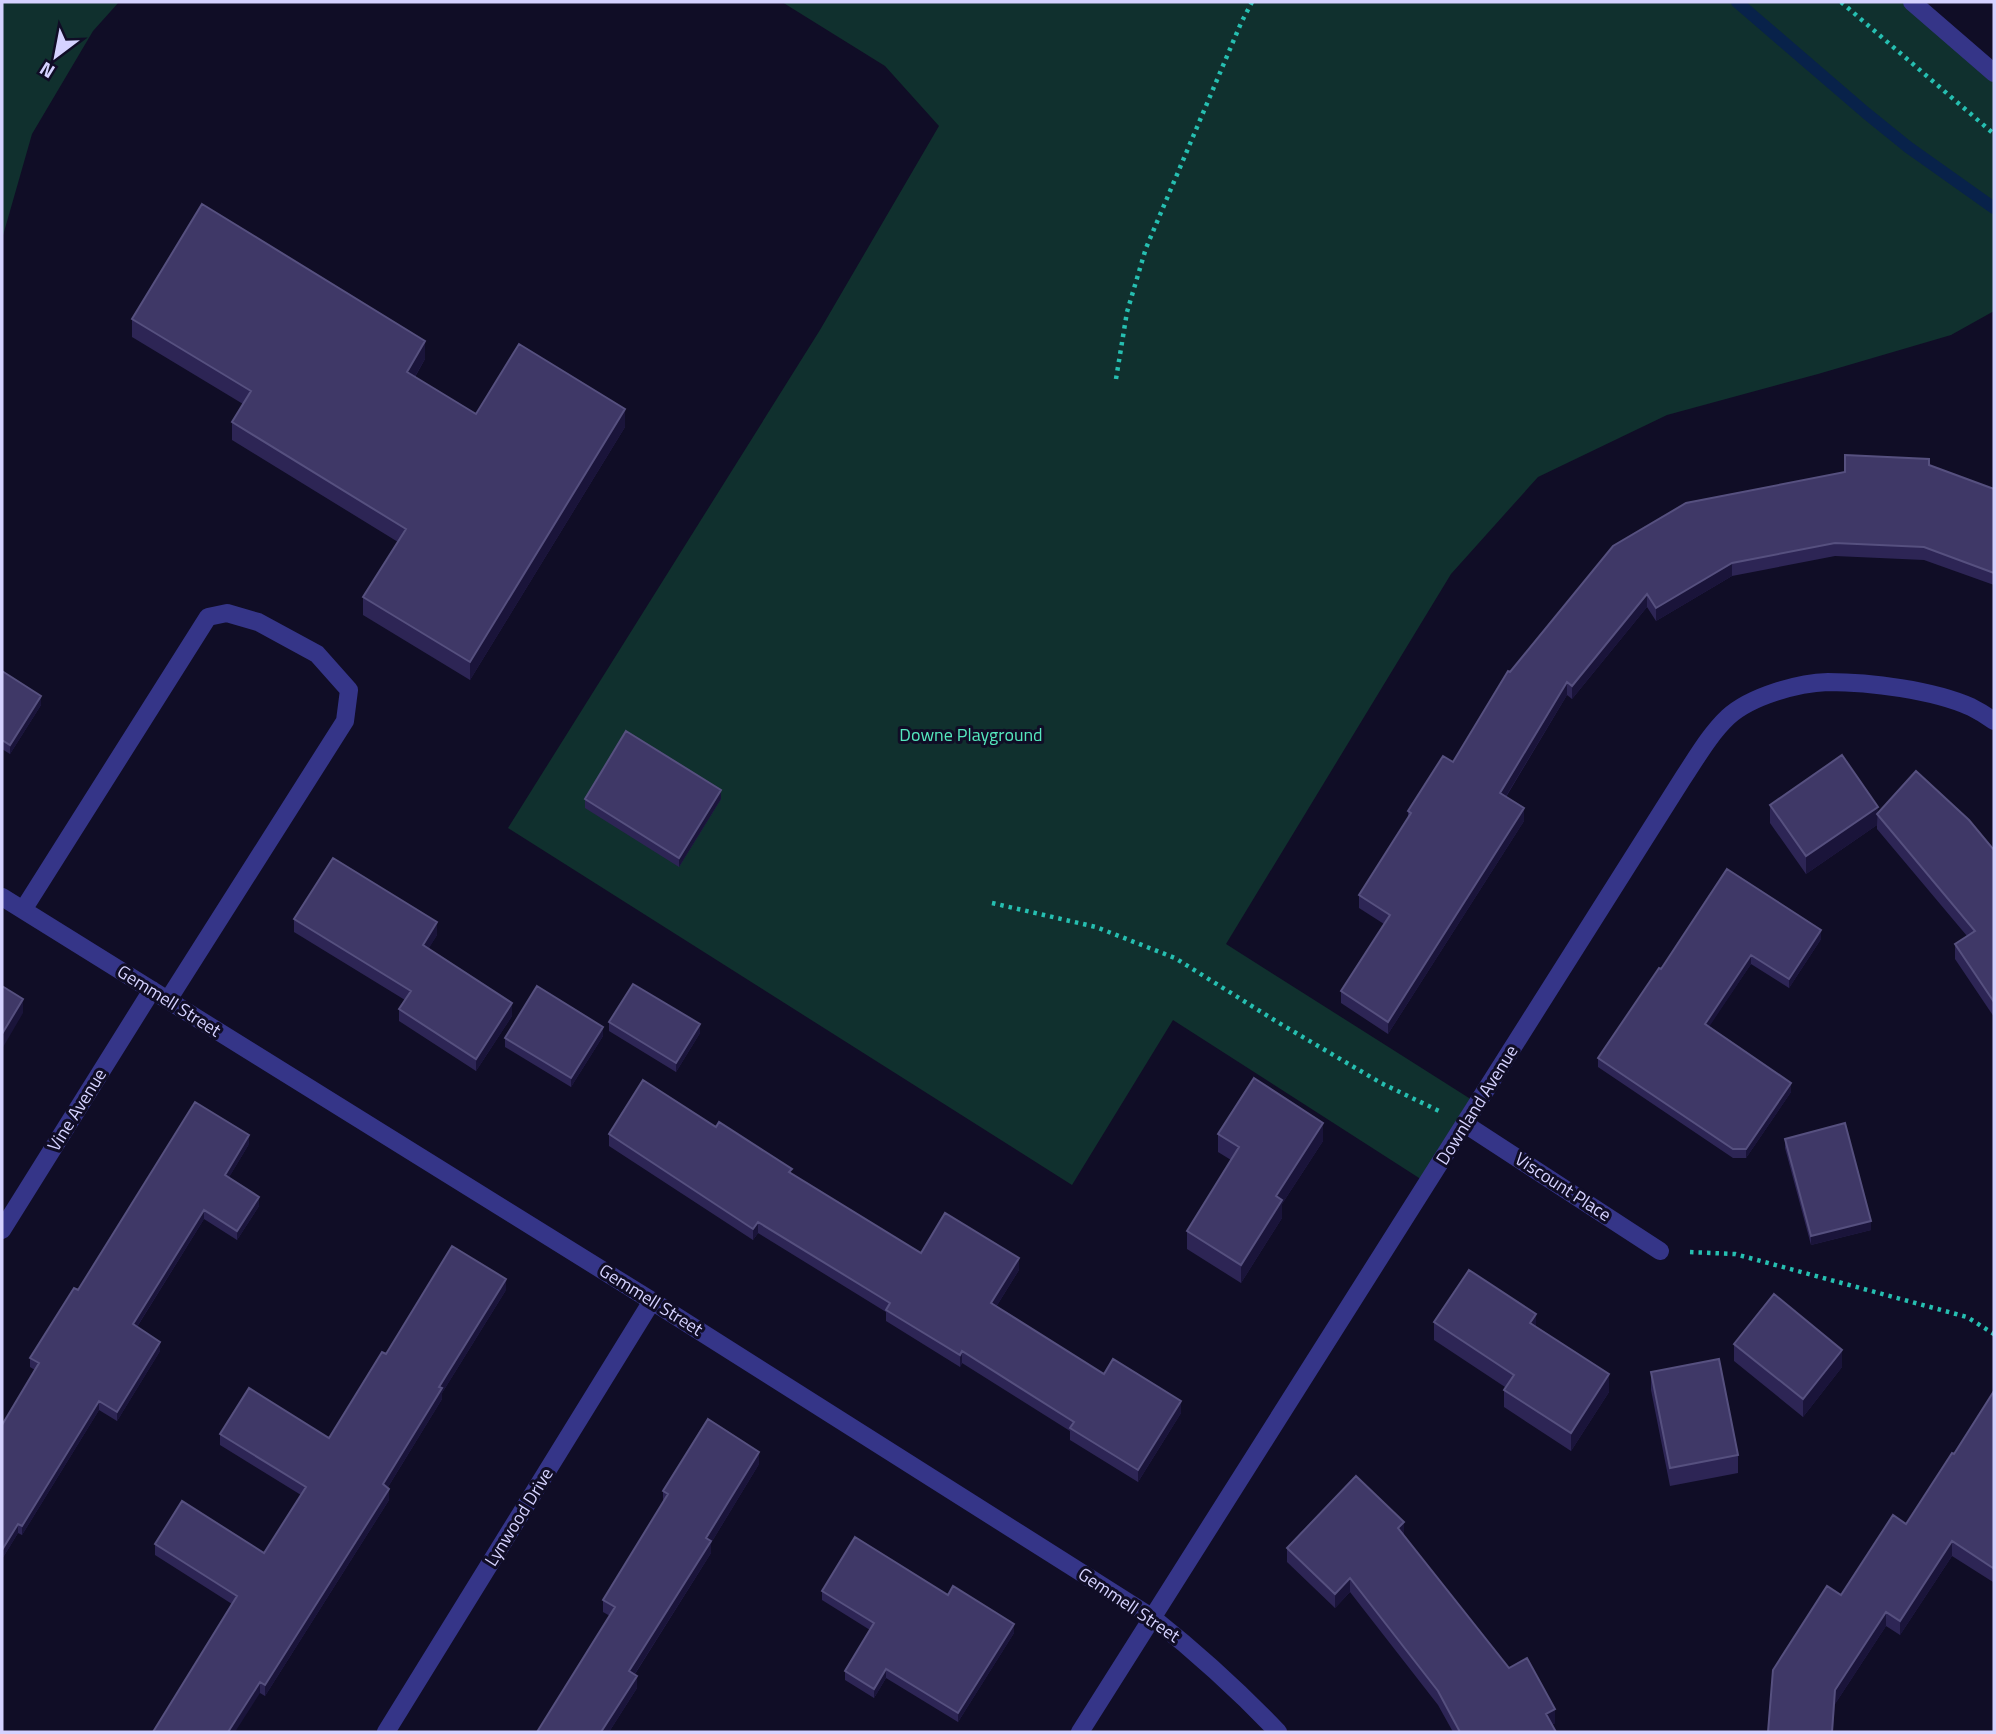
<svg xmlns="http://www.w3.org/2000/svg" width="1996" height="1734" font-family="'Titillium Web',sans-serif">
<rect width="100%" height="100%" fill="#100d26"/>
<!-- green -->
<path fill="#10302e" d="M 2,2 L 119,2 L 93,31 L 32,134 L 2,239 Z
M 782,2 L 1916,2 L 1994,69 L 1994,311 L 1951,335 L 1818,374 L 1667,415 L 1538,477 L 1451,574 L 1226,944 L 1480,1105 L 1430,1185 L 1173,1020 L 1072,1185 L 508,828 L 820,330 L 939,126 L 885,66 Z"/>
<g fill="none" stroke-linecap="round" stroke-linejoin="round">
<!-- stream -->
<path stroke="#08224a" stroke-width="12" d="M 1737,2 L 1866,113 L 1908,147 L 1994,208"/>
<!-- path -->
<path stroke="#26bfb1" stroke-width="4.5" stroke-dasharray="3.5 5" stroke-linecap="butt" d="M 1841,2 L 1994,134
M 1116,379 L 1127,312 L 1146,248 L 1241,23 L 1252,2
M 992,903 L 1096,927 L 1175,958 L 1279,1023 L 1381,1083 L 1439,1111
M 1690,1252 L 1735,1254 L 1967,1317 L 1994,1334"/>
<!-- minor -->
<path stroke="#353588" stroke-width="18" d="M 1912,2 L 1994,73
M 2,897 L 652,1301 L 1153,1618 C 1197,1653 1239,1691 1278,1732
M 23,910 L 208,617 L 227,613 L 258,622 L 317,654 L 349,690 L 345,721 L 168,1000
M 1465,1124 L 1660,1251
M 2,1230 L 152,990
M 386,1732 L 652,1301
M 1080,1732 L 1683,778 C 1697,757 1710,734 1728,717 C 1751,696 1798,683 1828,682 C 1870,682 1933,690 1971,707 C 1979,711 1987,716 1994,721"/>
</g>
<!-- wall -->
<path fill="#2d2555" d="M 132,319 L 425,359 L 415,377 L 476,414 L 625,427 L 470,680 L 363,615 L 363,597 L 398,542 L 232,440 L 232,422 L 243,404 L 132,337 Z
M 1929,465 L 1994,489 L 1994,585 L 1924,560 L 1835,556 L 1732,576 L 1656,621 L 1647,607 L 1572,699 L 1567,695 L 1506,797 L 1524,821 L 1388,1034 L 1341,1003 L 1341,991 L 1384,924 L 1359,908 L 1359,895 L 1408,818 L 1408,811 L 1453,762 L 1510,672 L 1613,546 Z
M 2,671 L 41,705 L 10,754 L 2,749 Z
M 585,799 L 721,799 L 679,867 L 585,808 Z
M 1770,805 L 1878,813 L 1994,850 L 1994,1017 L 1955,959 L 1955,944 L 1967,936 L 1877,829 L 1877,825 L 1806,874 L 1770,823 Z
M 294,919 L 437,935 L 428,949 L 512,1016 L 476,1071 L 399,1021 L 399,1009 L 405,1000 L 294,932 Z
M 1821,939 L 1789,988 L 1751,964 L 1709,1026 L 1791,1092 L 1746,1158 L 1733,1158 L 1598,1067 L 1598,1058 L 1661,969 Z
M 609,1022 L 700,1033 L 676,1072 L 609,1031 Z
M 603,1036 L 571,1087 L 505,1047 L 505,1038 Z
M 609,1134 L 792,1174 L 921,1253 L 1019,1270 L 996,1307 L 1104,1374 L 1181,1413 L 1138,1482 L 1070,1440 L 1070,1431 L 962,1363 L 960,1367 L 886,1321 L 886,1312 L 758,1233 L 753,1240 L 609,1146 Z
M 1218,1134 L 1323,1141 L 1282,1204 L 1282,1218 L 1241,1283 L 1187,1249 L 1187,1231 L 1231,1160 L 1218,1152 Z
M 1785,1139 L 1871,1230 L 1811,1245 L 1785,1148 Z
M 249,1144 L 229,1177 L 259,1206 L 237,1240 L 204,1219 L 137,1327 L 160,1351 L 117,1421 L 99,1410 L 22,1535 L 18,1533 L 2,1559 L 35,1370 L 30,1367 L 30,1358 L 78,1290 Z
M 506,1290 L 442,1393 L 442,1399 L 388,1487 L 389,1500 L 265,1696 L 260,1693 L 232,1604 L 155,1555 L 155,1544 L 264,1553 L 301,1495 L 220,1445 L 220,1434 L 329,1438 L 386,1354 Z
M 1434,1322 L 1536,1327 L 1609,1392 L 1571,1451 L 1504,1407 L 1504,1390 L 1505,1387 L 1434,1340 Z
M 1734,1344 L 1842,1367 L 1803,1417 L 1734,1361 Z
M 1651,1372 L 1738,1455 L 1738,1473 L 1670,1486 L 1651,1390 Z
M 1994,1391 L 1993,1582 L 1952,1556 L 1900,1635 L 1886,1626 L 1835,1704 L 1841,1595 L 1906,1524 L 1954,1454 Z
M 759,1464 L 711,1543 L 711,1553 L 635,1674 L 637,1688 L 609,1732 L 537,1732 L 610,1616 L 603,1612 L 603,1600 L 663,1502 L 663,1491 Z
M 1404,1536 L 1509,1668 L 1555,1723 L 1552,1725 L 1556,1732 L 1453,1732 L 1438,1705 L 1350,1592 L 1335,1608 L 1287,1562 L 1287,1548 Z
M 822,1591 L 948,1595 L 1014,1633 L 958,1722 L 886,1678 L 874,1698 L 845,1680 L 845,1671 L 870,1630 L 822,1600 Z"/>
<!-- shaded-wall -->
<path fill="#1a143a" d="M 425,341 L 425,359 L 407,390 L 407,372 Z
M 625,409 L 625,427 L 470,680 L 470,662 Z
M 1732,563 L 1732,576 L 1656,621 L 1656,608 Z
M 1647,594 L 1647,607 L 1572,699 L 1572,686 Z
M 1567,682 L 1567,695 L 1500,806 L 1500,793 Z
M 41,696 L 41,705 L 10,754 L 10,745 Z
M 721,790 L 721,799 L 679,867 L 679,858 Z
M 1878,807 L 1877,825 L 1806,874 L 1806,856 Z
M 1524,808 L 1524,821 L 1388,1034 L 1388,1022 Z
M 437,922 L 437,935 L 423,958 L 423,945 Z
M 1821,930 L 1821,939 L 1789,988 L 1789,979 Z
M 1751,955 L 1751,964 L 1705,1033 L 1705,1024 Z
M 23,999 L 23,1013 L 2,1049 L 2,1034 Z
M 512,1003 L 512,1016 L 476,1071 L 476,1059 Z
M 700,1024 L 700,1033 L 676,1072 L 676,1063 Z
M 603,1027 L 603,1036 L 571,1087 L 571,1078 Z
M 1791,1083 L 1791,1092 L 1746,1158 L 1746,1149 Z
M 1323,1123 L 1323,1141 L 1282,1204 L 1282,1218 L 1241,1283 L 1241,1265 L 1276,1196 Z
M 249,1135 L 249,1144 L 225,1184 L 225,1175 Z
M 259,1197 L 259,1206 L 237,1240 L 237,1231 Z
M 204,1210 L 204,1219 L 133,1333 L 133,1324 Z
M 1871,1221 L 1871,1230 L 1811,1245 L 1811,1236 Z
M 758,1222 L 758,1233 L 753,1240 L 753,1229 Z
M 1019,1258 L 1019,1270 L 991,1315 L 991,1303 Z
M 506,1279 L 506,1290 L 442,1393 L 442,1399 L 383,1495 L 383,1484 L 439,1387 Z
M 1536,1314 L 1536,1332 L 1530,1323 Z
M 160,1342 L 160,1351 L 117,1421 L 117,1412 Z
M 1842,1350 L 1842,1367 L 1803,1417 L 1803,1399 Z
M 962,1351 L 962,1363 L 960,1367 L 960,1355 Z
M 1609,1374 L 1609,1392 L 1571,1451 L 1571,1433 Z
M 99,1401 L 99,1410 L 22,1535 L 22,1526 Z
M 1181,1401 L 1181,1413 L 1138,1482 L 1138,1470 Z
M 759,1452 L 759,1464 L 711,1543 L 711,1553 L 629,1683 L 629,1671 L 706,1538 Z
M 389,1489 L 389,1500 L 265,1696 L 265,1685 Z
M 1404,1522 L 1404,1536 L 1398,1528 Z
M 18,1524 L 18,1533 L 2,1559 L 2,1550 Z
M 1952,1541 L 1952,1556 L 1900,1635 L 1900,1621 Z
M 1994,1566 L 1994,1580 L 1993,1582 L 1993,1568 Z
M 1350,1578 L 1350,1592 L 1335,1608 L 1335,1594 Z
M 1886,1612 L 1886,1626 L 1835,1704 L 1833,1732 L 1832,1732 L 1835,1690 Z
M 1014,1624 L 1014,1633 L 958,1722 L 958,1713 Z
M 886,1669 L 886,1678 L 874,1698 L 874,1689 Z
M 637,1676 L 637,1688 L 609,1732 L 601,1732 Z
M 260,1682 L 260,1693 L 235,1732 L 228,1732 Z
M 1555,1709 L 1555,1723 L 1546,1728 L 1546,1714 Z"/>
<!-- building -->
<path fill="#3f3867" stroke="#56507f" stroke-width="2" d="M 202,204 L 425,341 L 407,372 L 476,414 L 519,344 L 625,409 L 470,662 L 363,597 L 406,529 L 232,422 L 251,391 L 132,319 Z
M 1845,455 L 1929,459 L 1929,465 L 1994,489 L 1994,573 L 1924,547 L 1835,543 L 1732,563 L 1656,608 L 1647,594 L 1572,686 L 1567,682 L 1500,793 L 1524,808 L 1388,1022 L 1341,991 L 1390,915 L 1359,895 L 1411,813 L 1408,811 L 1443,756 L 1453,762 L 1508,671 L 1510,672 L 1613,546 L 1686,503 L 1845,472 Z
M 2,671 L 41,696 L 10,745 L 2,740 Z
M 626,731 L 721,790 L 679,858 L 585,799 Z
M 1842,755 L 1878,807 L 1806,856 L 1770,805 Z
M 1916,771 L 1969,820 L 1994,850 L 1994,1002 L 1955,944 L 1975,931 L 1877,814 Z
M 333,858 L 437,922 L 423,945 L 512,1003 L 476,1059 L 399,1009 L 411,991 L 294,919 Z
M 1727,869 L 1821,930 L 1789,979 L 1751,955 L 1705,1024 L 1791,1083 L 1746,1149 L 1733,1149 L 1598,1058 L 1659,968 L 1661,969 Z
M 633,984 L 700,1024 L 676,1063 L 609,1022 Z
M 2,986 L 23,999 L 2,1034 Z
M 537,986 L 603,1027 L 571,1078 L 505,1038 Z
M 1254,1078 L 1323,1123 L 1276,1196 L 1282,1200 L 1241,1265 L 1187,1231 L 1239,1147 L 1218,1134 Z
M 643,1080 L 716,1127 L 719,1122 L 792,1169 L 789,1172 L 921,1253 L 945,1213 L 1019,1258 L 991,1303 L 1104,1374 L 1113,1359 L 1181,1401 L 1138,1470 L 1070,1428 L 1074,1422 L 962,1351 L 960,1355 L 886,1310 L 890,1303 L 758,1222 L 753,1229 L 609,1134 Z
M 195,1102 L 249,1135 L 225,1175 L 259,1197 L 237,1231 L 204,1210 L 133,1324 L 160,1342 L 117,1412 L 99,1401 L 22,1526 L 18,1524 L 2,1550 L 2,1425 L 39,1363 L 30,1358 L 74,1288 L 78,1290 Z
M 1845,1123 L 1871,1221 L 1811,1236 L 1785,1139 Z
M 452,1246 L 506,1279 L 439,1387 L 442,1388 L 383,1484 L 389,1489 L 265,1685 L 260,1682 L 228,1732 L 153,1732 L 237,1596 L 155,1544 L 182,1501 L 264,1553 L 306,1487 L 220,1434 L 249,1388 L 329,1438 L 382,1352 L 386,1354 Z
M 1469,1270 L 1536,1314 L 1530,1323 L 1609,1374 L 1571,1433 L 1504,1390 L 1514,1375 L 1434,1322 Z
M 1774,1294 L 1842,1350 L 1803,1399 L 1734,1344 Z
M 1719,1359 L 1738,1455 L 1670,1468 L 1651,1372 Z
M 1994,1391 L 1994,1566 L 1993,1568 L 1952,1541 L 1900,1621 L 1886,1612 L 1835,1690 L 1832,1732 L 1768,1732 L 1773,1670 L 1827,1586 L 1841,1595 L 1893,1515 L 1906,1524 L 1952,1453 L 1954,1454 Z
M 708,1419 L 759,1452 L 706,1538 L 711,1541 L 629,1671 L 637,1676 L 601,1732 L 537,1732 L 615,1607 L 603,1600 L 668,1494 L 663,1491 Z
M 1356,1476 L 1404,1522 L 1398,1528 L 1509,1668 L 1527,1658 L 1555,1709 L 1546,1714 L 1556,1732 L 1460,1732 L 1438,1691 L 1350,1578 L 1335,1594 L 1287,1548 Z
M 855,1537 L 948,1595 L 953,1586 L 1014,1624 L 958,1713 L 886,1669 L 874,1689 L 845,1671 L 874,1623 L 822,1591 Z"/>
<g text-anchor="middle" stroke-width="6" stroke-linejoin="round" paint-order="stroke">
<!-- park labels -->
<g font-size="18" fill="#55e8be" stroke="#100d26">
<text x="971" y="741">Downe Playground</text>
</g>
<!-- street labels -->
<g font-size="18" fill="#d5d2ff" stroke="#100d26">
<text transform="translate(169 1001) rotate(32)" y="6">Gemmell Street</text>
<text transform="translate(1477 1105) rotate(-58)" y="6">Downland Avenue</text>
<text transform="translate(77 1110) rotate(-58)" y="6">Vine Avenue</text>
<text transform="translate(1563 1187) rotate(33)" y="6">Viscount Place</text>
<text transform="translate(651 1300) rotate(32)" y="6">Gemmell Street</text>
<text transform="translate(519 1517) rotate(-58)" y="6">Lynwood Drive</text>
<text transform="translate(1129 1605) rotate(34)" y="6">Gemmell Street</text>
</g>
</g>
<!-- border -->
<rect width="1996" height="1734" fill="none" stroke="#d5d2ff" stroke-width="7"/>
<!-- north arrow -->
<g transform="translate(56 56) rotate(212)" stroke="#100d26" stroke-width="5" paint-order="stroke">
<path d="M0-5L12 26L0 18L-12 26Z" fill="#d5d2ff"/>
<text y="-10" font-size="19" font-weight="bold" text-anchor="middle" fill="#d5d2ff">N</text>
</g>
</svg>
